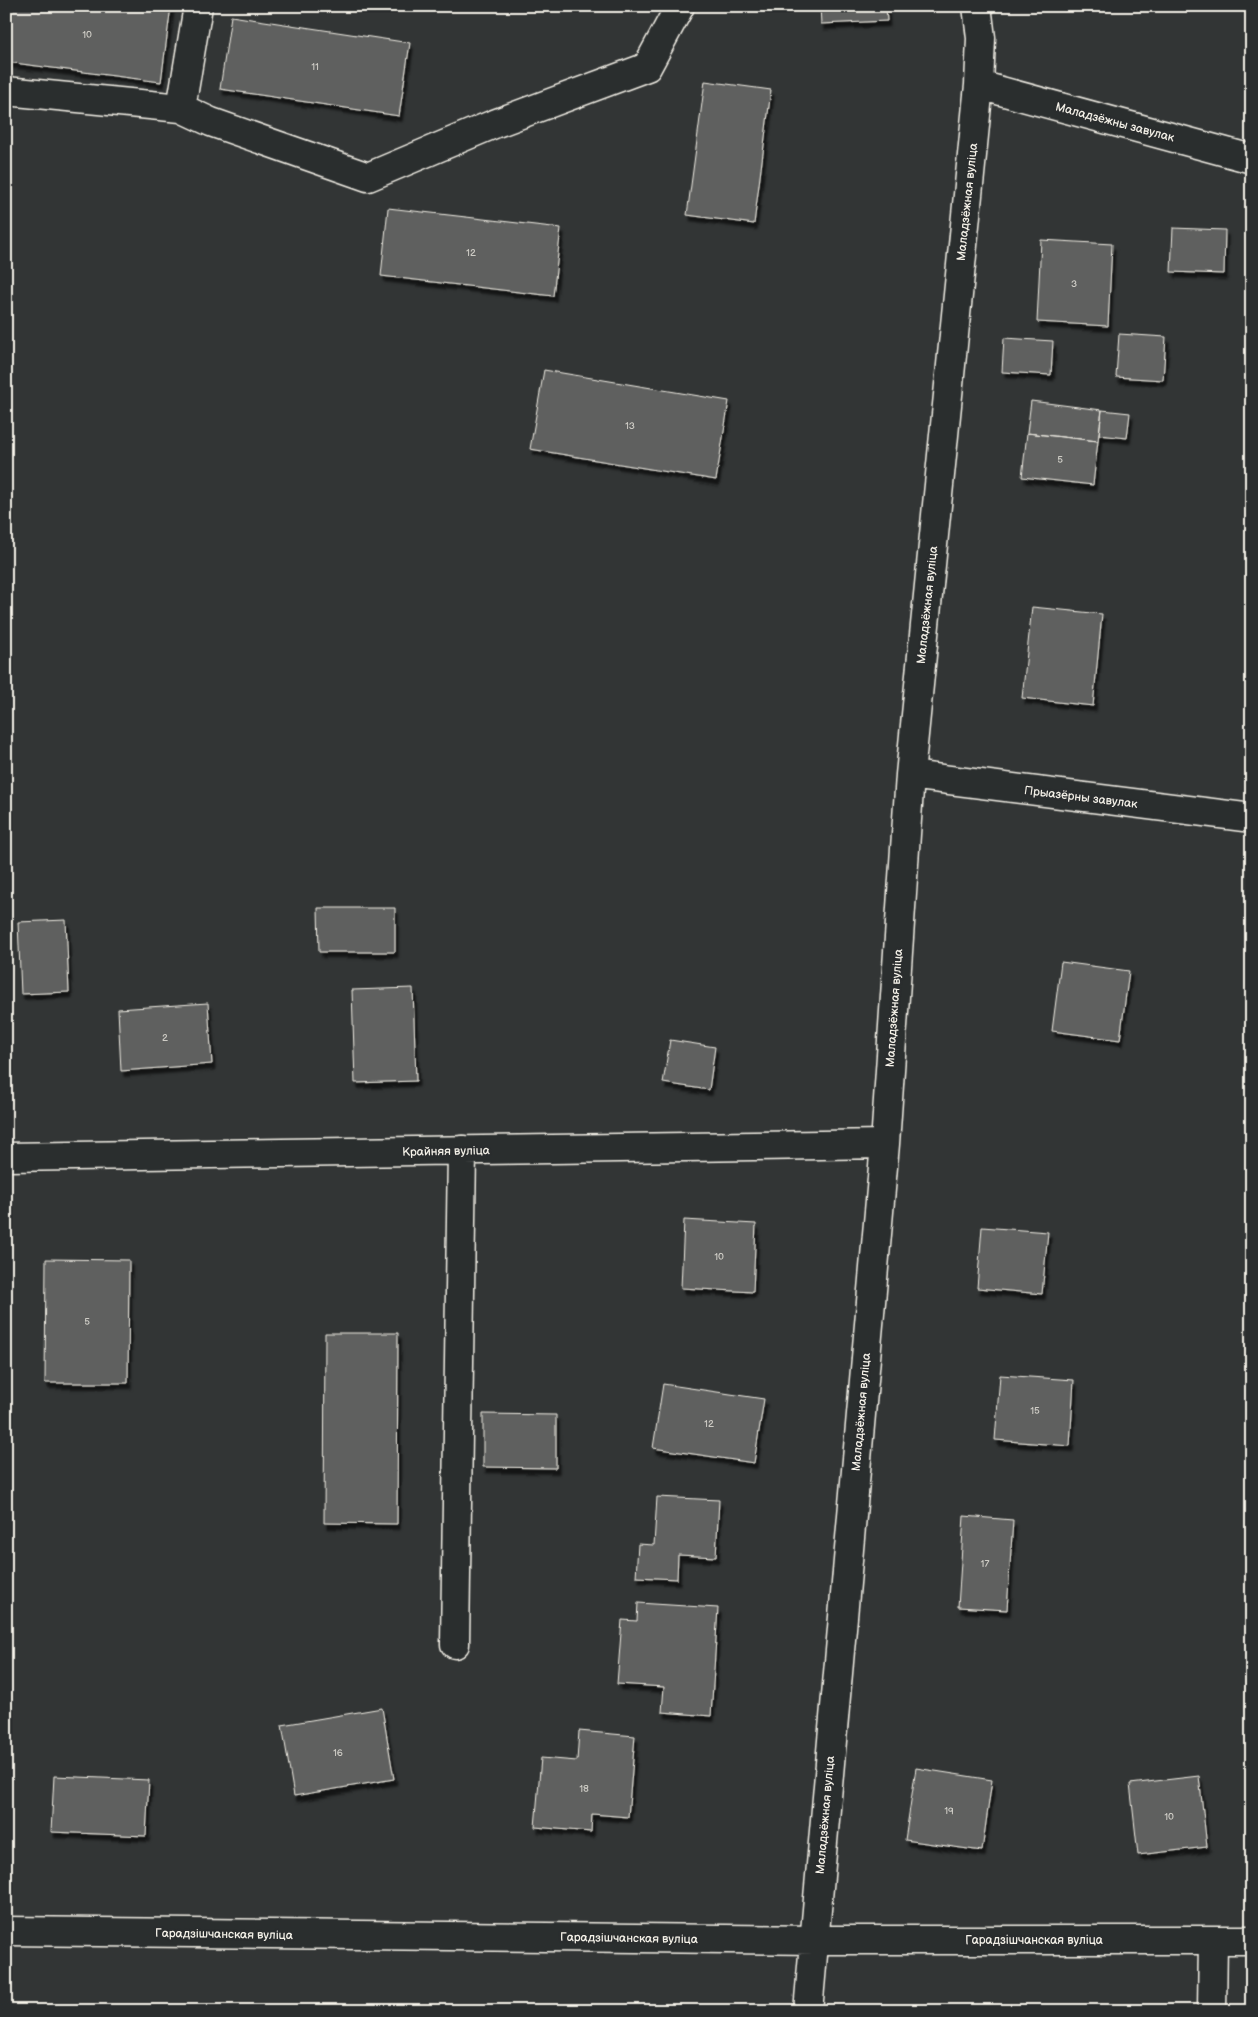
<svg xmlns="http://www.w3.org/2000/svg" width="1258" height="2017" font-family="'Balsamiq Sans',sans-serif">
<defs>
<filter id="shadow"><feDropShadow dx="3" dy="5.5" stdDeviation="1" flood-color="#0009"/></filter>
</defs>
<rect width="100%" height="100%" fill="#323535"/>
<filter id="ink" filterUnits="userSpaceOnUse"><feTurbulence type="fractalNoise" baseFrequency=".02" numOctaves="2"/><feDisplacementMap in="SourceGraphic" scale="10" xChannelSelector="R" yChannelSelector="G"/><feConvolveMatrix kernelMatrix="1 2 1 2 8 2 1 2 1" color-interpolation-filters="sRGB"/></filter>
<g filter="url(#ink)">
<!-- building -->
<path fill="#5f605f" stroke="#f4f1e8" filter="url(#shadow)" d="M 6,6 L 171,6 L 161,82 L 6,62 Z
M 820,6 L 886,6 L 887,21 L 821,24 Z
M 231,16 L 410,43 L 399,116 L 220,89 Z
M 705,81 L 771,90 L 754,224 L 687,215 Z
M 388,208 L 561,228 L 553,296 L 381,276 Z
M 1173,228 L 1225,230 L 1224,274 L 1171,272 Z
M 1041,240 L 1112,244 L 1108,326 L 1037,322 Z
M 1119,334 L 1166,337 L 1163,380 L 1116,377 Z
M 1004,338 L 1053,341 L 1051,375 L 1002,372 Z
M 544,370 L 729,401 L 716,480 L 530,449 Z
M 1031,401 L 1102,410 L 1098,441 L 1027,433 Z
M 1102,410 L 1130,413 L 1127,438 L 1099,435 Z
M 1027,433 L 1098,441 L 1093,485 L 1022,477 Z
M 1032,607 L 1102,614 L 1093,706 L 1022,698 Z
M 318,908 L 395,908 L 395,952 L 319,952 Z
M 66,920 L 69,992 L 21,994 L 18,922 Z
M 1061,962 L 1129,971 L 1120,1040 L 1052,1031 Z
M 413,988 L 416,1081 L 355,1083 L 352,990 Z
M 208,1003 L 212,1064 L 121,1071 L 118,1009 Z
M 670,1040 L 715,1047 L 709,1090 L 663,1083 Z
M 684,1220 L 756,1224 L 753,1292 L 681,1288 Z
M 982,1227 L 1048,1232 L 1042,1294 L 977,1288 Z
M 46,1259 L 129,1260 L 128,1383 L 45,1383 Z
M 325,1333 L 398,1333 L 397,1524 L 324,1523 Z
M 1000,1375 L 1074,1380 L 1070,1446 L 995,1440 Z
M 663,1384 L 764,1399 L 754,1463 L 653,1448 Z
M 483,1414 L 556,1415 L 556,1468 L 483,1467 Z
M 657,1497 L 719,1500 L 716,1557 L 678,1555 L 677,1579 L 636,1577 L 638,1544 L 654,1545 Z
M 964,1516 L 1013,1520 L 1007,1610 L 958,1607 Z
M 638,1603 L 718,1608 L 711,1716 L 662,1712 L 664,1687 L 617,1684 L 622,1620 L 637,1621 Z
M 382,1708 L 394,1779 L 294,1796 L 282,1725 Z
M 579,1731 L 635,1736 L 628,1817 L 592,1814 L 591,1832 L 535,1827 L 541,1758 L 577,1761 Z
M 916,1768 L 992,1780 L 982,1851 L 905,1840 Z
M 54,1776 L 149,1780 L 146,1836 L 51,1832 Z
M 1199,1776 L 1207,1847 L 1138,1855 L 1130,1784 Z"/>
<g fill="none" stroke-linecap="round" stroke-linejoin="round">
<!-- minor casing -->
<g stroke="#f4f1e8" stroke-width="31">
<path id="minor" d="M 979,85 L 1252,159
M 6,91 L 181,108 L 198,6
M 181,108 L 211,122 L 368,177 L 494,124 L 647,67 L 680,6
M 910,775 L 1252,818
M 6,1157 L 885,1144
M 455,1644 L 462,1150
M 6,1931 L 814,1940 L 1252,1940
M 808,2011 L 885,1144 L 910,775 L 979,85 L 981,38 L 977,6
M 1212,2011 L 1213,1940"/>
</g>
<!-- minor -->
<use href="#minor" stroke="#2a2d2e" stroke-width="28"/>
</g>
</g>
<g text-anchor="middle" stroke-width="4.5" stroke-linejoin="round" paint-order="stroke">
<!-- number labels -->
<g font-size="10" fill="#cfcdc6">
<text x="87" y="38">10</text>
<text x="315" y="70">11</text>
<text x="471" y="256">12</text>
<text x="1074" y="287">3</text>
<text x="630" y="429">13</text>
<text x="1060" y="463">5</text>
<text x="165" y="1041">2</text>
<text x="719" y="1260">10</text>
<text x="87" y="1325">5</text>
<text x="1035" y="1414">15</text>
<text x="709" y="1427">12</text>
<text x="985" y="1567">17</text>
<text x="338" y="1756">16</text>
<text x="584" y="1792">18</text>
<text x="949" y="1814">19</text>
<text x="1169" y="1820">10</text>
</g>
<!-- street labels -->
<g font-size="12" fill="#f4f1e8" stroke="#2a2d2e">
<text transform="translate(1115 122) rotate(15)" y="4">Маладзёжны завулак</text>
<text transform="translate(967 202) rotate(-84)" y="4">Маладзёжная вуліца</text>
<text transform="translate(927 605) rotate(-84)" y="4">Маладзёжная вуліца</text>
<text transform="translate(1081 797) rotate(7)" y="4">Прыазёрны завулак</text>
<text transform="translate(894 1008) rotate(-86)" y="4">Маладзёжная вуліца</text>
<text transform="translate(446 1151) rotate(-1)" y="4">Крайняя вуліца</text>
<text transform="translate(861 1412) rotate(-85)" y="4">Маладзёжная вуліца</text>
<text transform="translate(825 1815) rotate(-85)" y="4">Маладзёжная вуліца</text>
<text transform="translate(224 1934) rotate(1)" y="4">Гарадзішчанская вуліца</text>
<text transform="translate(629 1938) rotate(1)" y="4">Гарадзішчанская вуліца</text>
<text x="1034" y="1944">Гарадзішчанская вуліца</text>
</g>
</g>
<!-- margin -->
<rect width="1258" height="2017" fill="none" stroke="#2a2d2e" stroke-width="25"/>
<rect x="12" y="12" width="1233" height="1992" fill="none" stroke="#f4f1e8" stroke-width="2" filter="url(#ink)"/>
</svg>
